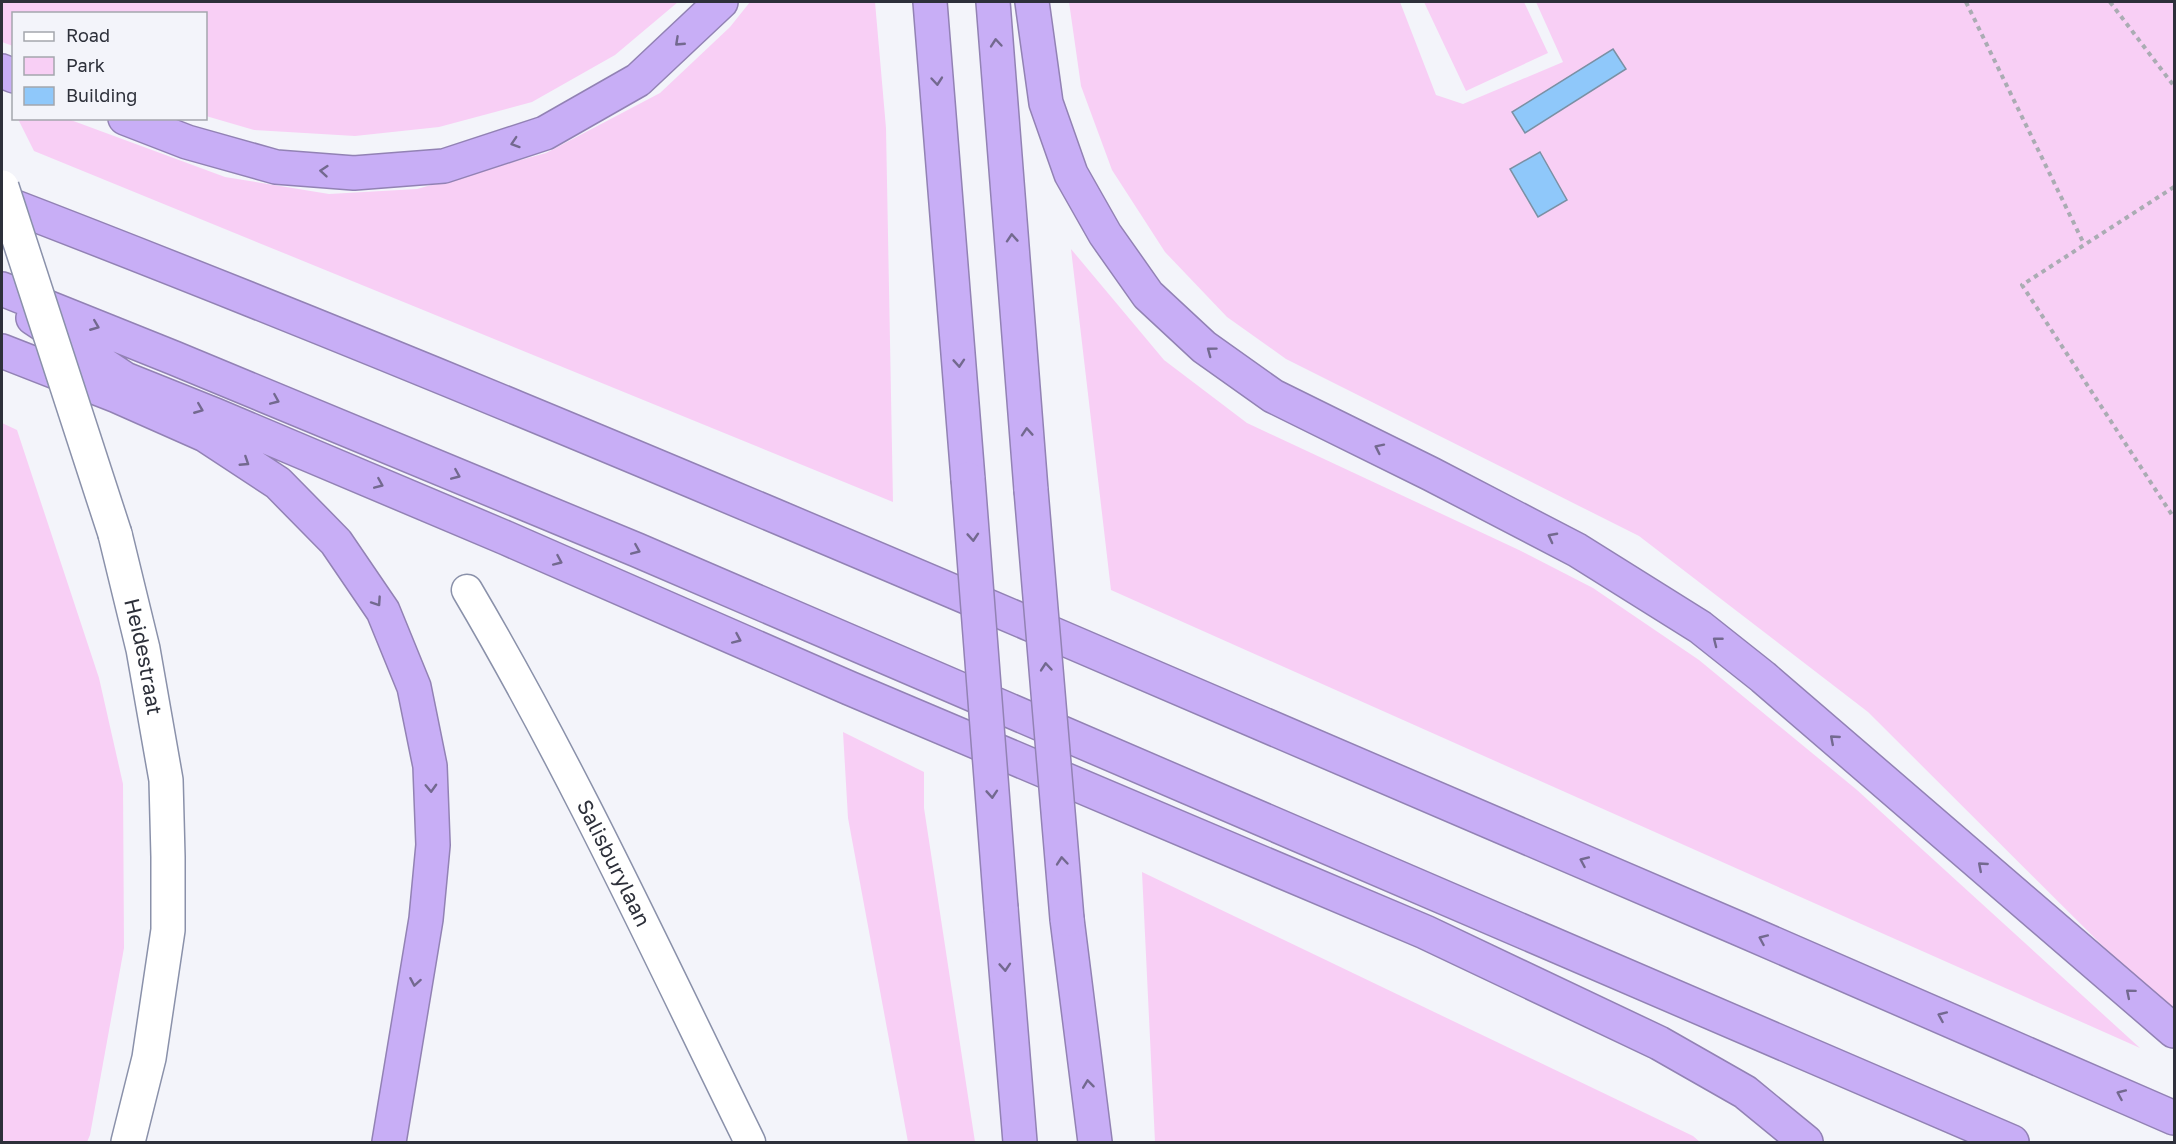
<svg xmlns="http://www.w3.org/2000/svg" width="2176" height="1144" font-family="'Golos Text',sans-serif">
<rect width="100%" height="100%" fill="#f3f4fa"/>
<!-- green -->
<path fill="#f8cff5" d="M 2,2 L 678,2 L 615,55 L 532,102 L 439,127 L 355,136 L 254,130 L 206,116 L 206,14 L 14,14 L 13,46 L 2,42 Z
M 750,2 L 875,2 L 886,128 L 893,502 L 34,151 L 18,119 L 68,119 L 225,177 L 329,194 L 417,189 L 546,153 L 660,93 L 730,27 Z
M 1069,2 L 1400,2 L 1436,95 L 1463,104 L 1563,62 L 1536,2 L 2174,2 L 2174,1011 L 2146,989 L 1868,712 L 1639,536 L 1286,359 L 1227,317 L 1165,252 L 1112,170 L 1081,86 Z
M 1424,2 L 1524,2 L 1548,53 L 1466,91 Z
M 1071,249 L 1164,360 L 1247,423 L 1519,550 L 1593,588 L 1699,660 L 1857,790 L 2140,1048 L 1111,590 Z
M 2,423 L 17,430 L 99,678 L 123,784 L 124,948 L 90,1135 L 87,1142 L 2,1142 Z
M 843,732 L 924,772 L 924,808 L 975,1142 L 908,1142 L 848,818 Z
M 1142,872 L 1693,1136 L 1700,1142 L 1155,1142 Z"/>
<!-- building -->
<path fill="#8fc8fa" stroke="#7b90a4" stroke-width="1.5" d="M 1613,49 L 1626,69 L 1525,133 L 1512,112 Z
M 1540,152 L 1567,200 L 1538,217 L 1510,169 Z"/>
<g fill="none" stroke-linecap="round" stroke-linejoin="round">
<!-- street casing -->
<g stroke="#8a91aa" stroke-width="33">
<g id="street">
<path id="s1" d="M 467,590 C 572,768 659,957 750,1142"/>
</g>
</g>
<!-- secondary casing -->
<g stroke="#8a91aa" stroke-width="36">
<g id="secondary">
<path id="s2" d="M 115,534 L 143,649 L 166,780 L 168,857 L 168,930 L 149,1058 L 128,1142"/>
</g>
</g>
<!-- highway casing -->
<g stroke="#9282b4" stroke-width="36">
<path id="highway" d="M 930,2 L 968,479
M 993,2 L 1031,490
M 1032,2 L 1046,103 L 1071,174 L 1105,234 L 1148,295 L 1204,347 L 1273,396 L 1431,474 L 1577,550 L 1700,627 L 1763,677 L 2174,1031
M 2,71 L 14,76
M 125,118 L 187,142 L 276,167 L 354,173 L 444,166 L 545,133 L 638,80 L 721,2
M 2,202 C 348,335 690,479 1032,625 C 1414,787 1794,952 2174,1118
M 2,289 L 174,358 L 637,550 L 2012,1142
M 33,318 L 125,379 L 215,415 L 506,538 L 849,688 L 1425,932 L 1659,1043 L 1745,1092 L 1806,1142
M 2,351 L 117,396 L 205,435 L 278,483 L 336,542 L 383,611 L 414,687 L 430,766 L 433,845 L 426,919 L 389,1142
M 1001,908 L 1020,1142
M 1067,919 L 1095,1142"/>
</g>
<!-- path -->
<path stroke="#aaacb3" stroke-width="4" stroke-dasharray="4.5 4.5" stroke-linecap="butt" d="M 1966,2 L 2084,244
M 2110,2 L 2174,86
M 2174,187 L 2022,285 L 2174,518"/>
<!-- street -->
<use href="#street" stroke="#fff" stroke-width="30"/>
<!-- secondary -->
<use href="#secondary" stroke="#fff" stroke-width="33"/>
<!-- highway -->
<use href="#highway" stroke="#c8aef6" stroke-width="33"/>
<!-- secondary-bridge casing -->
<g stroke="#8a91aa" stroke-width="36" stroke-linecap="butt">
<path id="secondary-bridge" d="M 2,187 L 115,534"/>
</g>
<!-- highway-bridge casing -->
<g stroke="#9282b4" stroke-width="36" stroke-linecap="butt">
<path id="highway-bridge" d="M 968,479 L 1001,908
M 1031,490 L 1067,919"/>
</g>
<!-- secondary-bridge -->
<use href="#secondary-bridge" stroke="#fff" stroke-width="33"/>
<!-- highway-bridge -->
<use href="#highway-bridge" stroke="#c8aef6" stroke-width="33"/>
</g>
<!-- one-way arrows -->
<defs><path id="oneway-chevron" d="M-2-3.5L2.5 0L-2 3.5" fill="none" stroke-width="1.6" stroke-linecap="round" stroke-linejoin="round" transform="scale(1.5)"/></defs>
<g stroke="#73698f">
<use href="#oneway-chevron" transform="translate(679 42) rotate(137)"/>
<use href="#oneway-chevron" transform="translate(996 43) rotate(-95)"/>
<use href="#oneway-chevron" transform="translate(937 81) rotate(85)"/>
<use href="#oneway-chevron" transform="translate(515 143) rotate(162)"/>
<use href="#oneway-chevron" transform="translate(324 171) rotate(-175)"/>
<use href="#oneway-chevron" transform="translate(1012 238) rotate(-94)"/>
<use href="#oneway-chevron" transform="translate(95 326) rotate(22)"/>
<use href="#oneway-chevron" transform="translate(1211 351) rotate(-143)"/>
<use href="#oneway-chevron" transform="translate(959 363) rotate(86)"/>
<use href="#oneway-chevron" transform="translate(275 400) rotate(23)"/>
<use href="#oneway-chevron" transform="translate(199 409) rotate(22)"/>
<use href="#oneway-chevron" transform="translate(1027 432) rotate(-94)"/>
<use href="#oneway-chevron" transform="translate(1379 448) rotate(-154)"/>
<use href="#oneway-chevron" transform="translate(245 462) rotate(33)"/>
<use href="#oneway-chevron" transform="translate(456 475) rotate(23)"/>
<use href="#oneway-chevron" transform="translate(379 484) rotate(23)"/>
<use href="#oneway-chevron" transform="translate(973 537) rotate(86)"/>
<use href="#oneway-chevron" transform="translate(1552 537) rotate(-152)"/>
<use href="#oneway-chevron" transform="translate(636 550) rotate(23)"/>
<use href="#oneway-chevron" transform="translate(558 561) rotate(24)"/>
<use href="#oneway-chevron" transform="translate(377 602) rotate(56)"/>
<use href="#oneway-chevron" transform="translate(737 639) rotate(24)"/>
<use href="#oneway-chevron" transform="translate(1717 641) rotate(-142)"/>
<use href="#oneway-chevron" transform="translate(1046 667) rotate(-95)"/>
<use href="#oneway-chevron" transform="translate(1834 739) rotate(-139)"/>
<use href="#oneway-chevron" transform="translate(431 788) rotate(88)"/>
<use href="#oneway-chevron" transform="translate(992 794) rotate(86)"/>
<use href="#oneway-chevron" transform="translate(1062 861) rotate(-95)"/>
<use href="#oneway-chevron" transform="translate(1584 861) rotate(-156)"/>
<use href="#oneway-chevron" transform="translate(1982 866) rotate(-139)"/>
<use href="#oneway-chevron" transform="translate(1763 939) rotate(-156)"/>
<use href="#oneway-chevron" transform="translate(1005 967) rotate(86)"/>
<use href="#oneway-chevron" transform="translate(415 982) rotate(100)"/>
<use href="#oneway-chevron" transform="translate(2130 993) rotate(-140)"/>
<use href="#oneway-chevron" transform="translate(1942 1016) rotate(-156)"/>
<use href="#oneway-chevron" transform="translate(1088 1084) rotate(-97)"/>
<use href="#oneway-chevron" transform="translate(2121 1094) rotate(-156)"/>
</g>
<g text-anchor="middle" stroke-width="4.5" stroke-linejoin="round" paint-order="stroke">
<!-- street labels -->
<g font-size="21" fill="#2d303a" stroke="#f3f4fa">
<text dy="7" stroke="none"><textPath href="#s2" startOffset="126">Heidestraat</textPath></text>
<text dy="7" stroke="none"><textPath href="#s1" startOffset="310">Salisburylaan</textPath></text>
</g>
</g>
<!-- border -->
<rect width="2176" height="1144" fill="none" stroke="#2d303a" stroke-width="6"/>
<!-- legend -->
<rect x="12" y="12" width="195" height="108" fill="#f3f4fa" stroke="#a4a6ad" stroke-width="1.5"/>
<rect x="24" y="32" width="30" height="9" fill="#ffffff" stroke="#a4a6ad" stroke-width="1.5"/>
<text x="66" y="42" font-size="18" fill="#2d303a">Road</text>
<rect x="24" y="57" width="30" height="18" fill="#f8cff5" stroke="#a4a6ad" stroke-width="1.5"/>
<text x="66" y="72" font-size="18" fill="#2d303a">Park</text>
<rect x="24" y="87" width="30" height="18" fill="#8fc8fa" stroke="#a4a6ad" stroke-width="1.5"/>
<text x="66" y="102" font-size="18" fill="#2d303a">Building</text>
</svg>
